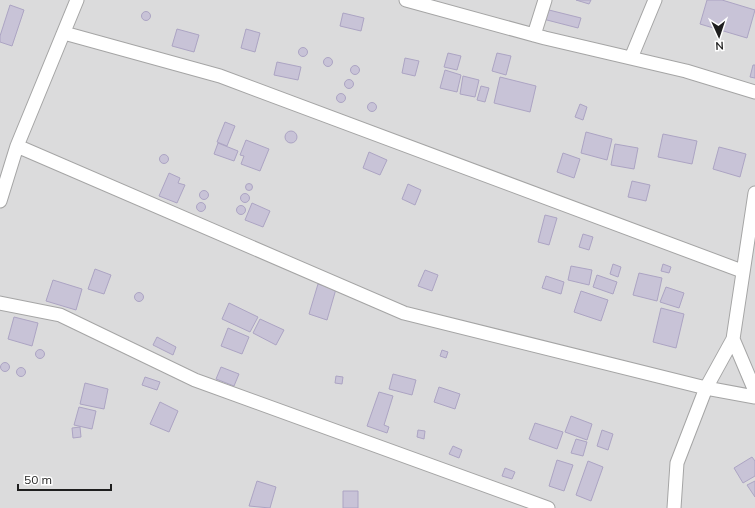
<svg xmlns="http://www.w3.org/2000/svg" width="755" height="508" font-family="Mulish,sans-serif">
<rect width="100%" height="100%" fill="#e9e3f0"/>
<!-- residential -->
<path fill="#dbdbdc" d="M 0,0 L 755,0 L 755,508 L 0,508 Z"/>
<!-- building -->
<path fill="#c8c3d7" stroke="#aca4c3" d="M 576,0 L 591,0 L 589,4 Z
M 707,0 L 722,0 L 755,10 L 747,38 L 700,24 Z
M 10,5 L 24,10 L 12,46 L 0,42 L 0,36 Z
M 545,9 L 581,18 L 578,28 L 543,19 Z
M141.5 16a4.5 4.5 0 1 1 9 0a4.5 4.5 0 1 1-9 0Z
M 343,13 L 364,18 L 361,31 L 340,26 Z
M 177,29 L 199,35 L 194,52 L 172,46 Z
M 246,29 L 260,33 L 255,52 L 241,48 Z
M298.5 52a4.5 4.5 0 1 1 9 0a4.5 4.5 0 1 1-9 0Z
M 448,53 L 461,56 L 457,70 L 444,67 Z
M 497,53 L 511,56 L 506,75 L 492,71 Z
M323.5 62a4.5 4.5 0 1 1 9 0a4.5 4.5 0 1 1-9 0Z
M 405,58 L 419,61 L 415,76 L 402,73 Z
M 277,62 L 301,67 L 298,80 L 274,75 Z
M 753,65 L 755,65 L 755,78 L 750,77 Z
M350.5 70a4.5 4.5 0 1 1 9 0a4.5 4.5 0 1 1-9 0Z
M 445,70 L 461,75 L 457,92 L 440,88 Z
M 463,76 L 479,80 L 475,97 L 460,94 Z
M 500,77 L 536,86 L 530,112 L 494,103 Z
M344.5 84a4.5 4.5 0 1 1 9 0a4.5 4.5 0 1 1-9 0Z
M 481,86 L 489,88 L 485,102 L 477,100 Z
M336.5 98a4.5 4.5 0 1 1 9 0a4.5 4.5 0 1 1-9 0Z
M367.5 107a4.5 4.5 0 1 1 9 0a4.5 4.5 0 1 1-9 0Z
M 580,104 L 587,107 L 583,120 L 575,117 Z
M 225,122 L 235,126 L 227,146 L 217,142 Z
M285 137a6 6 0 1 1 12 0a6 6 0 1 1-12 0Z
M 586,132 L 612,139 L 607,160 L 581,153 Z
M 663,134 L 697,141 L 692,164 L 658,157 Z
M 246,140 L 269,149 L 260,171 L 241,164 L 244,156 L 240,155 Z
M 218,143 L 238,151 L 234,161 L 214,154 Z
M 615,144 L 638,148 L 634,169 L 611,165 Z
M 719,147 L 746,154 L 740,177 L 713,169 Z
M 369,152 L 387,160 L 380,175 L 363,168 Z
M 563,153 L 580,159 L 574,178 L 557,172 Z
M159.5 159a4.5 4.5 0 1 1 9 0a4.5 4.5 0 1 1-9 0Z
M 169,173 L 180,178 L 178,183 L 185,185 L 177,203 L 159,196 Z
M 632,181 L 650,185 L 646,201 L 628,197 Z
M245.5 187a3.5 3.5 0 1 1 7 0a3.5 3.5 0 1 1-7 0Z
M 408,184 L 421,190 L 415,205 L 402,199 Z
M199.5 195a4.5 4.5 0 1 1 9 0a4.5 4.5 0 1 1-9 0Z
M240.5 198a4.5 4.5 0 1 1 9 0a4.5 4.5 0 1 1-9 0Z
M196.5 207a4.5 4.5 0 1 1 9 0a4.5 4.5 0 1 1-9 0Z
M 252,203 L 270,211 L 263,227 L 245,220 Z
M236.5 210a4.5 4.5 0 1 1 9 0a4.5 4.5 0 1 1-9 0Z
M 545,215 L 557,218 L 549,245 L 538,242 Z
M 583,234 L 593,237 L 589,250 L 579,247 Z
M 613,264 L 621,267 L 618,277 L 610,274 Z
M 663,264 L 671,267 L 669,273 L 661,271 Z
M 571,266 L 592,270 L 589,285 L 568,280 Z
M 95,269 L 111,275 L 104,294 L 88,289 Z
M 425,270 L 438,275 L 432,291 L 418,286 Z
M 639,273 L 662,278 L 657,301 L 633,295 Z
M 597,275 L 617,282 L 613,294 L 593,287 Z
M 546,276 L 564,282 L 561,294 L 542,288 Z
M 53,280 L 82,289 L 76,310 L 46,301 Z
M 318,284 L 336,289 L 327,320 L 309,314 Z
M 666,287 L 684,293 L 679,308 L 660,302 Z
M 581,291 L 608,300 L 601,321 L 574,312 Z
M134.5 297a4.5 4.5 0 1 1 9 0a4.5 4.5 0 1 1-9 0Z
M 229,303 L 258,317 L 250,332 L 222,319 Z
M 661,308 L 684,314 L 676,348 L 653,342 Z
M 14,317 L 38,323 L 32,346 L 8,339 Z
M 260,319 L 284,330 L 276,345 L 253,333 Z
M 228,328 L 249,337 L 242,354 L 221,346 Z
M 157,337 L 176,347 L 173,355 L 153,345 Z
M35.5 354a4.5 4.5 0 1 1 9 0a4.5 4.5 0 1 1-9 0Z
M 442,350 L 448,352 L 446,358 L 440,356 Z
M0.5 367a4.5 4.5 0 1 1 9 0a4.5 4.5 0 1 1-9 0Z
M 221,367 L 239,374 L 234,386 L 216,379 Z
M16.5 372a4.5 4.5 0 1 1 9 0a4.5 4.5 0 1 1-9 0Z
M 393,374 L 416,380 L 412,395 L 389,389 Z
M 336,376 L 343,377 L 342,384 L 335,383 Z
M 145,377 L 160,382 L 157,390 L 142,385 Z
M 85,383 L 108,389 L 104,409 L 80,404 Z
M 439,387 L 460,394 L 455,409 L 434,402 Z
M 379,392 L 393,396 L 384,425 L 389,427 L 387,433 L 367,426 Z
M 160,402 L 178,411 L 169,432 L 150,424 Z
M 79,407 L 96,411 L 92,429 L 74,425 Z
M 571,416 L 592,424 L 587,440 L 565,432 Z
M 535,423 L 563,432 L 557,449 L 529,439 Z
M 80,427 L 81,437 L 73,438 L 72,428 Z
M 418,430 L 425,431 L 424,439 L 417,437 Z
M 602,430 L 613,434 L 608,450 L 597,446 Z
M 576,439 L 587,442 L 583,456 L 571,453 Z
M 453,446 L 462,450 L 459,458 L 449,454 Z
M 752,457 L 755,461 L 755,476 L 743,483 L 734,468 Z
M 557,460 L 573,465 L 564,491 L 549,486 Z
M 588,461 L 603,467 L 591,501 L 576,495 Z
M 505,468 L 515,472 L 512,479 L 502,476 Z
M 257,481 L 276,487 L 270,508 L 249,506 Z
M 755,481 L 755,497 L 747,485 Z
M 343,491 L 358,491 L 358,508 L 343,508 Z"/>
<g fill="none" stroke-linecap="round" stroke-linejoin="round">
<!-- minor casing -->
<g stroke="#a5a5a5" stroke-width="15">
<path id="minor" d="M 406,0 L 545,38 L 686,71 L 755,92
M 64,33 L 220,76 L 742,271
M 534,35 L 545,0
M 631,58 L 655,0
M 17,146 L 404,313 L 706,388 L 755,397
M 755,193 L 733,339 L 755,391
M 0,201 L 17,146 L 77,0
M 0,303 L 60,315 L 195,380 L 548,508
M 674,508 L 677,463 L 706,388 L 733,339"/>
</g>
<!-- minor -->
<use href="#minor" stroke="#fff" stroke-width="13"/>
</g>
<!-- north arrow -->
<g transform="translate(719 36) rotate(177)" stroke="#ffffff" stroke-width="3" paint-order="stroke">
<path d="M0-3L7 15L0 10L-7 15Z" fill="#1e1e1e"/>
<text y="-6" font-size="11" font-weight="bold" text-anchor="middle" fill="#1e1e1e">N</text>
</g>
<!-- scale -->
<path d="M18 484v6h93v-6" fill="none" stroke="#1e1e1e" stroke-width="2"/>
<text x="24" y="484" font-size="12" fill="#1e1e1e" stroke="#ffffff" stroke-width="3" paint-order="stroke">50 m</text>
</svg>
